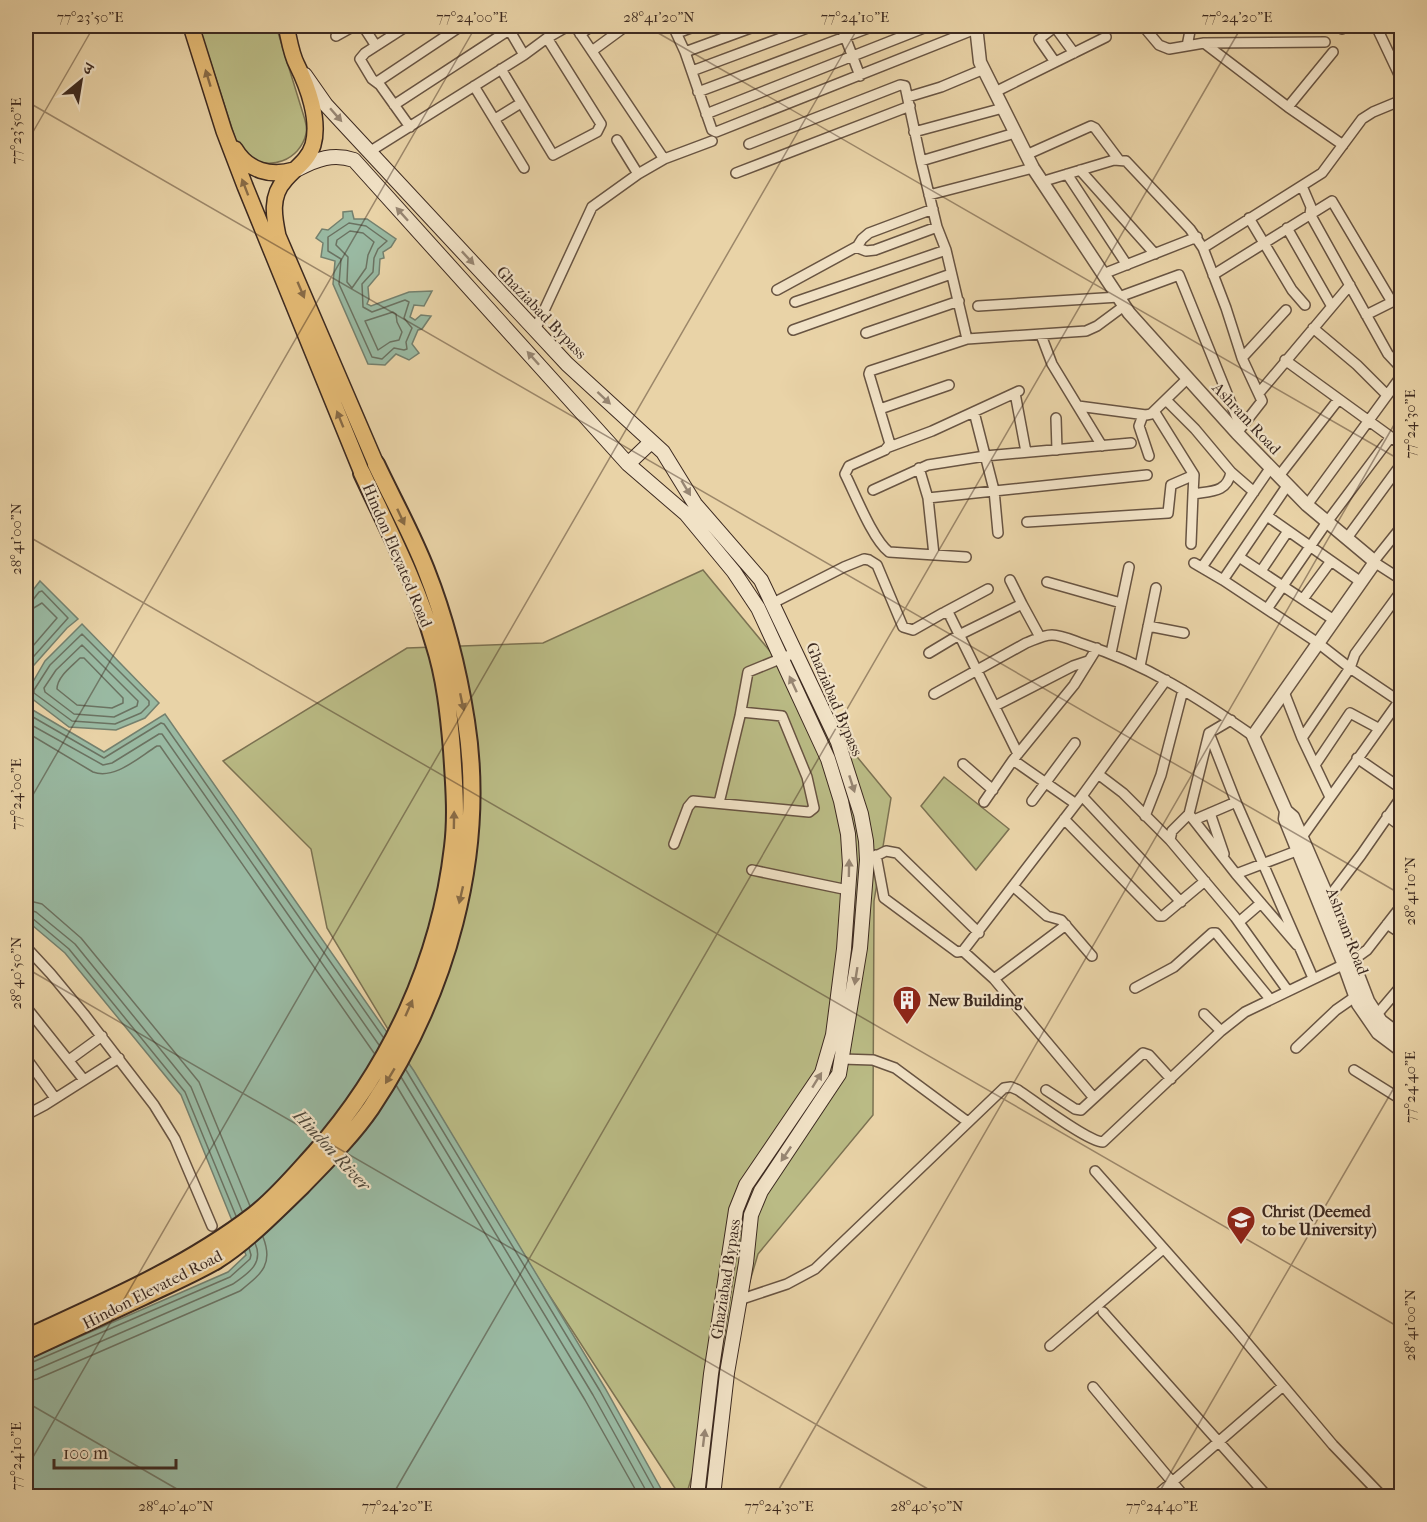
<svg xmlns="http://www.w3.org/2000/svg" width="1427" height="1522" font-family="'IM FELL French Canon','Noto Serif Devanagari',serif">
<rect width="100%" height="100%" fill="#e9d3a7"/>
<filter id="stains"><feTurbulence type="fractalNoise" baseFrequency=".00333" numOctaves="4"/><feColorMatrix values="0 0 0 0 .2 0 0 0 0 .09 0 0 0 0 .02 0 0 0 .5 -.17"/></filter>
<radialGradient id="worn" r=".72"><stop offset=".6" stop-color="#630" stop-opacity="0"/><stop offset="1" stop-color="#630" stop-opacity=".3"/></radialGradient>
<!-- green -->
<path fill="#babb85" stroke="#7c7252" stroke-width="1.5" d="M 199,26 L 276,26 L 305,120 C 306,124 307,130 306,134 C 300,160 269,172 247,156 C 243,153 239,146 236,141 Z
M 703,570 L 891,798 L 874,901 L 873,1115 L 758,1254 L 686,1496 L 680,1496 L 538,1278 L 327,928 L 311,849 L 223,761 L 407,648 L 543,643 Z
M 944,777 L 1009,829 L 976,870 L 921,806 Z"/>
<!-- water -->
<path fill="#99b9a2" stroke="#74806e" stroke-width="1.5" d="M 352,211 L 354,219 L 367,219 L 396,239 L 391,247 L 383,252 L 384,258 L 380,259 L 379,274 L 368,287 L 369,299 L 367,304 L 371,306 L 409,292 L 432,291 L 424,306 L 414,305 L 410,317 L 415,320 L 421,315 L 431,316 L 422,329 L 418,330 L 412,344 L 419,353 L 409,360 L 396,354 L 385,365 L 368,364 L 333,284 L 335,261 L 321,257 L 323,243 L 316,238 L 322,229 L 328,230 L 343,218 L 343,212 Z
M 40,581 L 78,619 L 67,628 L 26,674 L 26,599 Z
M 82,624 L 159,703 L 145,718 L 116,730 L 69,727 L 26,694 L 45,661 Z
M 26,706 L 104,752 L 165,714 L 414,1071 L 605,1388 L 665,1496 L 26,1496 L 26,1360 L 228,1272 L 246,1255 L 181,1095 L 65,953 L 26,920 Z"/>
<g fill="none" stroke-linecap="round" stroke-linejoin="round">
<!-- shore -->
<path stroke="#6b7261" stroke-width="1.5" d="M 349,223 L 366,226 L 387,241 L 378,249 L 374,258 L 373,272 L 362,284 L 363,307 L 372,312 L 405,300 L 409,302 L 404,318 L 412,328 L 406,342 L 407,349 L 404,350 L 394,348 L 382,359 L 372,357 L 339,284 L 341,259 L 328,251 L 328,237 Z
M 350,231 L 363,233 L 374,242 L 368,255 L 366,268 L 352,288 L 347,282 L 348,257 L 336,245 L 337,240 Z
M 393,312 L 396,314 L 397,322 L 402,332 L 399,340 L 390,342 L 378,350 L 365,321 Z
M 26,602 L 32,601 L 39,592 L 42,591 L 68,618 L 26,665
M 26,610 L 32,609 L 42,603 L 57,618 L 26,654
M 82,634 L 149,701 L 149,705 L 141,713 L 115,724 L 72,721 L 34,693 L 34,690 L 50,665 Z
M 82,645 L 138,701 L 137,706 L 114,717 L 74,714 L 45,692 L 44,688 L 56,670 Z
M 80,658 L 84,658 L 123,698 L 123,703 L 112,708 L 77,705 L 57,689 C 57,677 71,667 80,658 Z
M 26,713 L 104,758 L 161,723 L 164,724 L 383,1037
M 26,722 L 103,765 L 112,763 L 159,734 L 162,734 L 379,1045
M 26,732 L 93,772 C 115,780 139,757 157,746 L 160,746 L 374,1053
M 26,900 L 42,904 L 81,938 L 199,1082 L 250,1206
M 26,909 L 36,912 L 75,944 L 191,1087 L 242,1211
M 26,916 L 32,918 L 69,949 L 185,1092 L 236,1216
M 406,1070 L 600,1391 L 658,1496
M 401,1077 L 593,1395 L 649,1496
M 396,1085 L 585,1400 L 639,1496
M 26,1365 L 230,1277 L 250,1259 L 251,1255 L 249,1248
M 26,1372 L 33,1371 L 233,1284 C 249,1273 264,1263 255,1243
M 26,1381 L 37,1379 L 240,1291 C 261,1274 274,1265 263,1237"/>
<!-- minor casing -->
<g stroke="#685442" stroke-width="12">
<path id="minor" d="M 363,26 L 376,46
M 407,26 L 365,53 L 360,59 L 372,79 L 380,85 L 410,127
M 575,26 L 664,159
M 673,26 L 685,52 L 712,130 L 716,132 L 983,26
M 841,26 L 860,76
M 1143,26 L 1159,45 L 1169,49 L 1204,43 L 1325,42
M 1376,26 L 1402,81
M 1236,28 L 1236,26
M 1342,29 L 1342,26
M 677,33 L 696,26
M 580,34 L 592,26
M 336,36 L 354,26
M 547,38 L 568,26
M 1204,43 L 1288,107 L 1343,145
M 1187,46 L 1191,26
M 592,51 L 626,26
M 685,52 L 756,26
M 1055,62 L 1039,39 L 1055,27 L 1074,53
M 501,69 L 553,155 L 597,132 L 601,124 L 547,38 L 524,55 L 507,26
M 692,71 L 813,26
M 377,82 L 461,26
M 474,86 L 524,168
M 698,92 L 874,26
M 995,92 L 1106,37
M 908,97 L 941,87 L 984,69
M 394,105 L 515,26
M 1288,107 L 1333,52
M 706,114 L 929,26
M 495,119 L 521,103
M 914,132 L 1003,108
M 617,140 L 638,174
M 749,144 L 900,85 L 905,86 L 921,161 L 937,227 L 946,250 L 967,339
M 369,152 L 524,55
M 1026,155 L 1091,126 L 1095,128 L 1119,160
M 921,161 L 1015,133
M 1080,170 L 1155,254
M 736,173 L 910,106
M 1067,174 L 1127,265
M 1041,182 L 1114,160 L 1126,161 L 1190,229 L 1203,248
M 1302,186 L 1311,207 L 1310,214 L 1388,354 L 1402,369
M 929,195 L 1033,168
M 1249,218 L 1292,290 L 1305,305
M 1287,228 L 1331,305
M 857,247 L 862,239 L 869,233 L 933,209
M 1103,274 L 1197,237
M 1213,275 L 1332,201 L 1392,302 L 1366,315
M 777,290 L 856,247 L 866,251 L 875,250 L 937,227
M 795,302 L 946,250
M 978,306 L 1119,297 L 1179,275 L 1241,428
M 1313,328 L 1357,365 L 1387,395
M 535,330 L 592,207 L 638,174 L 664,159 L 712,141
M 793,330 L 951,274
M 866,333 L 959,301
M 1041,335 L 1052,364 L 1102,446
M 1242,358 L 1286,310
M 1285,360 L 1402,445
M 1015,393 L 1026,452
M 1259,393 L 1350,285
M 1166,400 L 1195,429 L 1231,472 C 1227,493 1211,491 1193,494 L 1191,544
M 1078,406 L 1146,415 L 1151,414 L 1188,378
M 880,409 L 949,385
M 1154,411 L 1194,475 L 1193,494
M 974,412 L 994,490 L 998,533
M 1143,415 L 1139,426 L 1149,456
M 1056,418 L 1057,450
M 1237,433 L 1262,401 L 1242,358 L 1226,308 L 1203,248 L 1322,173 L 1362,119 L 1373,112 L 1402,100
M 889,447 L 932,431 L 1019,391
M 919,468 L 928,498 L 934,555
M 1231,472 L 1254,492
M 1279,476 L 1338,400
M 873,490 L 928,465 L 985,456 L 1131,443
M 928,498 L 1147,475
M 1307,505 L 1402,375
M 1267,516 L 1361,582
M 1027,522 L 1168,513 L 1171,485 L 1194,475
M 1347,538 L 1402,463
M 966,557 L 889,552 C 873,540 855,494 845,474 L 849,466 L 885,450 L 890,444 L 869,374 L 870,371 L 967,339 L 1086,331 L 1097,326 L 1124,306
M 1239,557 L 1334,620
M 1374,561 L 1402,526
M 1374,562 L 1402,580
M 1194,563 L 1223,580 L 1318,643 L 1350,668 L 1402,703
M 1202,567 L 1271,467
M 1261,571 L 1288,531
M 1010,580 L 1022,604
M 1223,580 L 1287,486
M 1047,582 L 1121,603
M 1303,599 L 1331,561
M 773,603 L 844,567 L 864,559 L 869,560 L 877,565 L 903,627 L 913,630 L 943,613 L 949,614 L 1018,754
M 1267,609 L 1327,522 L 1390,438
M 945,612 L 988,589
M 1148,626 L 1184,633
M 929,653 L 959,635 L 1022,604 L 1040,637
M 1111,653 L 1129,567
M 1140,666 L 1156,588
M 1284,692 L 1302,738 L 1330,797
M 934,694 L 1026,643 C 1034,640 1043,635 1052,635 C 1062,635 1074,641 1083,644 C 1146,664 1200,699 1253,736
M 995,706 L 1073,666 L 1088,661
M 1231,720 L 1209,733 L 1189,814 L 1236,874 L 1297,945
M 1209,733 L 1236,802 L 1313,978
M 1302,738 L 1350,668 L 1355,654 L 1402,590
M 1357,758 L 1402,789
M 1013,760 L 1076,804
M 963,764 L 993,790
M 1315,765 L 1350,713 L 1378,728
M 1098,774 L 1123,793 L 1170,840
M 1082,796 L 1181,902
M 1032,801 L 1075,743
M 984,802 L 1013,760 L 1074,685 L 1097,648
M 719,803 L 740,716 L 748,672 L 797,652
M 1210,813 L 1224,854
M 1189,814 L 1172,831 L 1170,840 L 1235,917 L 1288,991
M 1145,816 L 1161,775 L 1183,690
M 1387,816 L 1402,827
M 1064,819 L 1159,916 L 1163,916 L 1205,881
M 1194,820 L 1236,802
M 1297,839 L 1302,837 L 1402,697
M 674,844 L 688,807 L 693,801 L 809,812 L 814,808 L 807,777 L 782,716 L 741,712
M 876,855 L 884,898 L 957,952 L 963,951 L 1082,796 L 1166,680
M 872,858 L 886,851 L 897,853 L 979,933
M 752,870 L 848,890
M 1236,874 L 1299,850
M 1014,887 L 1047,916 L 1061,920 L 1092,956
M 1326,901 L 1361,855 L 1402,796
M 1239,922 L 1261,903
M 1387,924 L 1402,934
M 26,947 L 51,974 L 84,1014 L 154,1105 L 175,1139 L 212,1226
M 963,951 L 994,979 L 1094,1098
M 994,979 L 1066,925
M 1135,988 L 1174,967 L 1212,933 L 1216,933 L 1270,999
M 26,1007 L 84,1080
M 1204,1014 L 1221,1031
M 1374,1018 L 1402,985
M 1296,1048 L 1336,1010 L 1359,994
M 26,1058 L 55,1098
M 842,1059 L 873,1060 L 895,1068 L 968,1122
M 69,1060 L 102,1036
M 1354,1070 L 1402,1100
M 1046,1090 L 1075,1109 L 1081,1110 L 1143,1053 L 1149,1055 L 1171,1079
M 26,1115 L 45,1105 L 119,1058
M 1095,1171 L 1236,1330 L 1333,1445 L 1382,1496
M 739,1300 L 787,1284 L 815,1269 L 1004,1088 L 1011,1087 L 1018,1090 C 1033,1100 1088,1142 1103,1142 L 1221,1031 L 1245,1012 L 1353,960 L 1367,950 L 1402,905
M 1103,1312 L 1267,1496
M 1050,1346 L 1163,1249
M 1093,1387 L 1184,1496
M 1156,1496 L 1283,1386"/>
</g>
<!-- tertiary casing -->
<g stroke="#685442" stroke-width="15">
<path id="tertiary" d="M 976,26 L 980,62 L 1033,168 L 1129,313 L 1237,433 L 1307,505 L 1374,561 L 1373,565 L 1253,736 L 1286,811 L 1293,817 L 1329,900 L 1368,1001 L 1381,1021 L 1402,1037
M 1286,811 L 1285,819 L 1344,965 L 1358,1004 L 1378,1033 L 1402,1051"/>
</g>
<!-- secondary casing -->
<g stroke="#3d2a20" stroke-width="16">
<path id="secondary" d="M 305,75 L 326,105 L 352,133 L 567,364 L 663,452 L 695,504 L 761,580 L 838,742 L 861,814 L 866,841 L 867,860 L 860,948 L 839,1074 L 761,1191 L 751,1215 L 746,1263 L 727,1373 L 713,1496
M 298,169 C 317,159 333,153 354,160 L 628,464 L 686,514 L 734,572 L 758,608 L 828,759 L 841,801 L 848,834 L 850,865 L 844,949 L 833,1035 L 822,1073 L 746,1185 L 736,1210 L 711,1374 L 697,1496
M 628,464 L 651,442"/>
</g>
<!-- trunk casing -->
<g stroke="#3d2a20" stroke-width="18">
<path id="trunk" d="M 191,26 L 224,131 L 245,186 L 362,473
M 286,26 C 289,38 291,54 297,65 C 308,87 320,120 313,145 C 308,161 295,168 285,180 C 270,196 274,217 278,236 L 376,464
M 235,149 C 248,171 271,177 294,170"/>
</g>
<!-- motorway casing -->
<g stroke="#3d2a20" stroke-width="20">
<path id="motorway" d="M 26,1338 C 104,1302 185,1268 254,1215 C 276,1198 296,1174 315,1153 C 390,1068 440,961 453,847 C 457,815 454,782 452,750 C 449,714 445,677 434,643 C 417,584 388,529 362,473
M 26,1351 C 64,1333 103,1315 142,1297 C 167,1285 193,1274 217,1260 C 246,1242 276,1211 301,1187 C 325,1162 351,1137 371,1108 C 446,996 487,855 466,721 C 458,670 445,618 426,570 C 412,534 393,500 376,464"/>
</g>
<!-- minor -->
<use href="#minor" stroke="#f1e2c6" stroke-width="9"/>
<!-- tertiary -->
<use href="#tertiary" stroke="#f1e2c6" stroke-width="12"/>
<!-- secondary -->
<use href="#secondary" stroke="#f1e2c6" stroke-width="14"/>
<!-- trunk -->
<use href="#trunk" stroke="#e4ba74" stroke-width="15"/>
<!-- motorway -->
<use href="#motorway" stroke="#e4ba74" stroke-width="16"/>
</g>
<!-- one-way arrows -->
<defs><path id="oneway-solid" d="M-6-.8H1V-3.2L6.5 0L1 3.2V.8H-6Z" transform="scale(1.5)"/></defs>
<g fill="#886b46">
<use href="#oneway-solid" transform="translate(208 78) rotate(-107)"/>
<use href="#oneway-solid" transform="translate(245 187) rotate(-111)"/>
<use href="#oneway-solid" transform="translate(301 290) rotate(67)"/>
<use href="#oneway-solid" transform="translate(340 419) rotate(-112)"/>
<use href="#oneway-solid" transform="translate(401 517) rotate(65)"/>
<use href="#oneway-solid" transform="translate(462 702) rotate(78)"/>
<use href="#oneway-solid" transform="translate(454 820) rotate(-89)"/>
<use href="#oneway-solid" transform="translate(461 895) rotate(103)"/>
<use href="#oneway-solid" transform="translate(409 1008) rotate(-66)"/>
<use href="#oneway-solid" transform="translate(390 1076) rotate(121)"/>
</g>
<g fill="#978673">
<use href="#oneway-solid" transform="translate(336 115) rotate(49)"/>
<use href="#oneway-solid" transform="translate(402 214) rotate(-132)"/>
<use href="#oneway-solid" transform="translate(468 258) rotate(47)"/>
<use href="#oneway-solid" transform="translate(533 358) rotate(-132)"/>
<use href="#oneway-solid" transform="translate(604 398) rotate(43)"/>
<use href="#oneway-solid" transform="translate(686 488) rotate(59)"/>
<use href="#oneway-solid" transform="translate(793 684) rotate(-115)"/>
<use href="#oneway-solid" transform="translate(852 784) rotate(72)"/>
<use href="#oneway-solid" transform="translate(849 868) rotate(-89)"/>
<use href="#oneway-solid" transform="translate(856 976) rotate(99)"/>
<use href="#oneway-solid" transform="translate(817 1080) rotate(-58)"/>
<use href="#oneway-solid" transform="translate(786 1154) rotate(124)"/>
<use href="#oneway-solid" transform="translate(704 1438) rotate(-83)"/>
</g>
<!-- ticks -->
<path fill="none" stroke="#3d2a20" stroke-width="1.5" stroke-opacity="0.45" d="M 646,26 L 1402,461M 1398,26 L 1402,28M 26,101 L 1402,895M 26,144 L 94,26M 26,535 L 1402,1329M 26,807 L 476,26M 26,968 L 940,1496M 26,1402 L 189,1496M 26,1469 L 859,26M 392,1496 L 1242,26M 775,1496 L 1402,411M 1157,1496 L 1402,1074"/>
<!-- icons -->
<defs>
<g id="building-pin" transform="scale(1.5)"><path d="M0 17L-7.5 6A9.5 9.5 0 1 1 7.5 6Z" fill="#8f2418" stroke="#f1e2c6"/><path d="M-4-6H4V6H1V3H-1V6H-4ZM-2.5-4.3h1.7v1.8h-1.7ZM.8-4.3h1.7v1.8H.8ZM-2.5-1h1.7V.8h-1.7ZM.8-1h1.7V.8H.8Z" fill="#fff"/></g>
<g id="university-pin" transform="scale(1.5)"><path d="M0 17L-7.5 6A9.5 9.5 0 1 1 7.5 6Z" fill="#8f2418" stroke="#f1e2c6"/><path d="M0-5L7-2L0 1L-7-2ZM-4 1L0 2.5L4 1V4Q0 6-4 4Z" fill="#fff"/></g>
</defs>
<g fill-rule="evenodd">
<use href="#building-pin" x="907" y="1000"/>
<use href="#university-pin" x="1241" y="1220"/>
</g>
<g text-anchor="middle" stroke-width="4.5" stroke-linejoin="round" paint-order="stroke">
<!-- street labels -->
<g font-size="16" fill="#3d2a20" stroke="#f1e2c6">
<text transform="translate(542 312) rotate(46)" y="6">Ghaziabad Bypass</text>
<text transform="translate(1247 418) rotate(47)" y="6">Ashram Road</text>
<text transform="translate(398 555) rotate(67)" y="6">Hindon Elevated Road</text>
<text transform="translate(835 699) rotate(67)" y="6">Ghaziabad Bypass</text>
<text transform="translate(1348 931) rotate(69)" y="6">Ashram Road</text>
<text transform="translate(725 1279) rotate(-81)" y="6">Ghaziabad Bypass</text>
<text transform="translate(152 1289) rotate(-27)" y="6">Hindon Elevated Road</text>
</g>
<!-- poi labels -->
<g font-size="16" font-weight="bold" fill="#3d2a20" stroke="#f1e2c6" text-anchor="start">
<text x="928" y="1006">New Building</text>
<text x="1262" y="1217">Christ (Deemed<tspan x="1262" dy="18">to be University)</tspan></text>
</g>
<!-- water labels -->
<g font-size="18" font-style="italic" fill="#4f473a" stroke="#f1e2c6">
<text transform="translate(332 1150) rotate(47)" y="6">Hindon River</text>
</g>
</g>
<!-- margin -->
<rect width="1427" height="1522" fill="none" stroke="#e9d3a7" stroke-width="66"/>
<!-- north arrow -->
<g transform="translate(81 81) rotate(30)" stroke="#f1e2c6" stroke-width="4.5" paint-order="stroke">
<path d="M0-4.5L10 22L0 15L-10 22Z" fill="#3d2a20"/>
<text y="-9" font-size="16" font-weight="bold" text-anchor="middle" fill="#3d2a20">उ</text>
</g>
<!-- scale -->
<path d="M54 1459v9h122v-9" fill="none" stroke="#3d2a20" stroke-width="3"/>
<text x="63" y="1459" font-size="18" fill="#3d2a20" stroke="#f1e2c6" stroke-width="4.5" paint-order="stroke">100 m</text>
<rect x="33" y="33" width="1361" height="1456" fill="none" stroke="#3d2a20" stroke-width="2"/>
<g font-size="15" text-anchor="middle" fill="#3d2a20">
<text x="90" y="22">77°23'50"E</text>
<text x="472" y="22">77°24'00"E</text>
<text x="659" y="22">28°41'20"N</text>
<text x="855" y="22">77°24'10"E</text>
<text x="1237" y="22">77°24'20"E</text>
<text transform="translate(16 131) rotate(-90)" y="5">77°23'50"E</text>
<text transform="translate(1410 424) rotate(-90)" y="5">77°24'30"E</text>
<text transform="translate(16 539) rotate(-90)" y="5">28°41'00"N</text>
<text transform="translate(16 794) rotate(-90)" y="5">77°24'00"E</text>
<text transform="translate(1410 891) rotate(-90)" y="5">28°41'10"N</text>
<text transform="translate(16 973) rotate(-90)" y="5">28°40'50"N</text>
<text transform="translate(1410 1087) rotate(-90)" y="5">77°24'40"E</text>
<text transform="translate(1410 1325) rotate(-90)" y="5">28°41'00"N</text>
<text transform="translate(16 1456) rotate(-90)" y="5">77°24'10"E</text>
<text x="176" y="1511">28°40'40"N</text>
<text x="397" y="1511">77°24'20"E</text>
<text x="779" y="1511">77°24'30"E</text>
<text x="927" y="1511">28°40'50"N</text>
<text x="1162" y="1511">77°24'40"E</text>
</g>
<rect width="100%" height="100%" filter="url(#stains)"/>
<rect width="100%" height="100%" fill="url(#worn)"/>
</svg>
